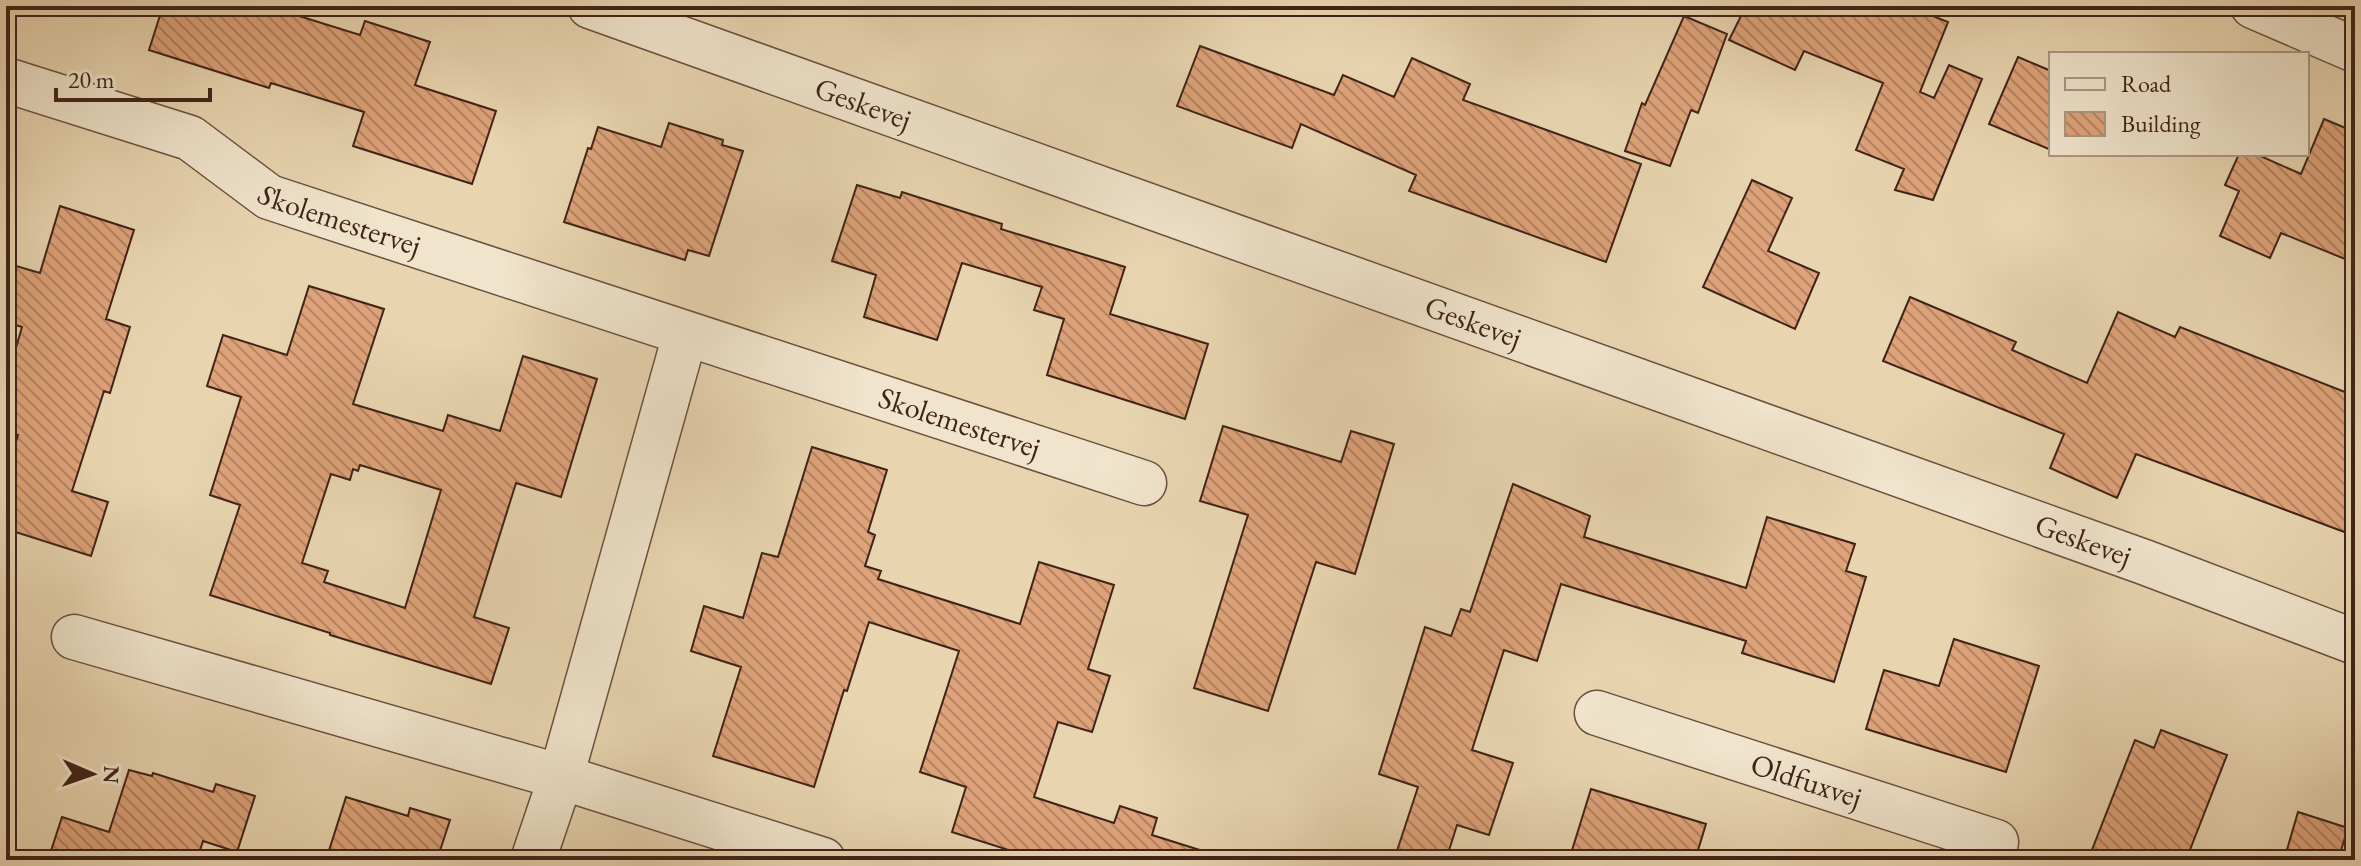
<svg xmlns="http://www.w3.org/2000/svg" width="2361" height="866" font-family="'EB Garamond',serif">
<defs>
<pattern id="building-back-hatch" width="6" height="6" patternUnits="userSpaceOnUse" patternTransform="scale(2)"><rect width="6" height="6" fill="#dea37a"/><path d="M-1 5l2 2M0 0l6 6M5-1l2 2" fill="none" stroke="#b58463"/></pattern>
</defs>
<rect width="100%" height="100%" fill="#e8d5b0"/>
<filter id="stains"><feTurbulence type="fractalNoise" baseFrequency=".0025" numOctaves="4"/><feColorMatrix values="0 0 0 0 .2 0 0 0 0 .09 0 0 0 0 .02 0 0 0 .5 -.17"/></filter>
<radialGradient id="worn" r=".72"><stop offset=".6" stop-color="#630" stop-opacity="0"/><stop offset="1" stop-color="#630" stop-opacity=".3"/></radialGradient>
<!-- building -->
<path fill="url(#building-back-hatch)" stroke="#402318" stroke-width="2" fill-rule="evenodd" d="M 163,6 L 267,6 L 360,35 L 365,21 L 430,42 L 415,85 L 496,111 L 472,184 L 353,146 L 364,112 L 271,83 L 269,88 L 149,50 Z
M 1746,6 L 1908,6 L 1948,22 L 1920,92 L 1934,98 L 1949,65 L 1982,79 L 1933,200 L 1895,190 L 1904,169 L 1856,150 L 1883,83 L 1804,51 L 1795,70 L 1729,40 Z
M 1684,16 L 1727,34 L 1698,113 L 1691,110 L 1670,166 L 1625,151 L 1642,103 L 1645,105 Z
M 1200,46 L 1334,95 L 1343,75 L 1394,97 L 1412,58 L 1470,84 L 1463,100 L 1641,164 L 1606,262 L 1409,191 L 1416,175 L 1301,124 L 1292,148 L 1177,106 Z
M 2018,57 L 2051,71 L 2051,150 L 1989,124 Z
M 2324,119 L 2355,132 L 2355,263 L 2281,233 L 2270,258 L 2220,236 L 2239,191 L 2225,185 L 2239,154 L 2256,154 L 2301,174 Z
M 669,123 L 723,140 L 722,145 L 743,151 L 709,256 L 688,250 L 685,260 L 564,222 L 588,148 L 591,149 L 598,127 L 661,147 Z
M 1752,180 L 1792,198 L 1768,251 L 1819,273 L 1795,329 L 1703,287 Z
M 857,185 L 900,198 L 902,192 L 1002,224 L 1001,229 L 1125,267 L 1110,314 L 1208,344 L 1185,419 L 1047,375 L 1064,319 L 1034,310 L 1042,287 L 962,263 L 937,340 L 864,317 L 876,275 L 832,261 Z
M 60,206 L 134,230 L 106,319 L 130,327 L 110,393 L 104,391 L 72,491 L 108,502 L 91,556 L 6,529 L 6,475 L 18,435 L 6,432 L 6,382 L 22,327 L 6,322 L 6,263 L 40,273 Z
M 309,286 L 384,309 L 353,404 L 443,431 L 448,415 L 500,431 L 523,356 L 597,379 L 561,497 L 516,483 L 474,617 L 509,628 L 491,684 L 330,635 L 330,633 L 210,595 L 240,505 L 210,495 L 241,397 L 207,386 L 223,335 L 287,355 ZM 360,465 L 441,490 L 405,608 L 324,582 L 328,571 L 302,563 L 331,474 L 350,480 L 353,469 L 358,471 Z
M 1910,297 L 2016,342 L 2012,350 L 2087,383 L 2118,312 L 2175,337 L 2180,327 L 2355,396 L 2355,536 L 2136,454 L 2117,498 L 2050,468 L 2064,434 L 1883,361 Z
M 1223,426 L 1341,462 L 1351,431 L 1394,444 L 1355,574 L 1316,562 L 1268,711 L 1194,688 L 1248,515 L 1200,501 Z
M 812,447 L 887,470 L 868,532 L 875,535 L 865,566 L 881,571 L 878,579 L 1020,624 L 1039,562 L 1114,585 L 1088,669 L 1110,676 L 1092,732 L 1058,722 L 1034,797 L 1114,823 L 1120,806 L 1157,818 L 1152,835 L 1203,851 L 1202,860 L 1040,860 L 952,832 L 966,787 L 920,772 L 959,651 L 869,622 L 847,691 L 844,690 L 814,787 L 713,756 L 741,667 L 691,651 L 704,606 L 743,618 L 762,553 L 778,557 Z
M 1513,484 L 1590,516 L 1584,537 L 1746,588 L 1767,517 L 1855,544 L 1846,571 L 1866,577 L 1834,682 L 1742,653 L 1746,641 L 1561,584 L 1537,661 L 1504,650 L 1472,750 L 1513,763 L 1489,835 L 1457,825 L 1446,860 L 1394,860 L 1418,787 L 1379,774 L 1425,627 L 1451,636 L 1461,609 L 1470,612 Z
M 1954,639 L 2039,666 L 2006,772 L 1866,729 L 1884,670 L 1939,686 Z
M 2161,730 L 2227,755 L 2186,860 L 2088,860 L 2135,740 L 2154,748 Z
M 129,770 L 152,776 L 153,773 L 213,792 L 216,784 L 255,796 L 237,852 L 203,841 L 197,860 L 48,860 L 62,817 L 109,832 Z
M 1591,789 L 1706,824 L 1695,860 L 1569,860 Z
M 346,797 L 408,816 L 410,808 L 450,820 L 437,860 L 326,860 Z
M 2298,812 L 2348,828 L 2338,860 L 2284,860 Z"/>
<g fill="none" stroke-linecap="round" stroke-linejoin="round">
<!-- minor casing -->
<g stroke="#6a503e" stroke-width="47">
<g id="minor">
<path id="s1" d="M 590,6 L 2144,562 L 2355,642"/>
<path d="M 2253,6 L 2355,50"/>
<path id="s2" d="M 6,80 L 190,138 L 269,197 L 1144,483"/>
<path d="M 74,637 L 561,777 L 823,860"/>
<path id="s3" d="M 1597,713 L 1996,842 L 1991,860"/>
<path d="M 533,860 L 561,777 L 685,335"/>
</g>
</g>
<!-- minor -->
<use href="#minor" stroke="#f0e4cc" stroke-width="44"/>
</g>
<g text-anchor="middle" stroke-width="7" stroke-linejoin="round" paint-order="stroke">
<!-- street labels -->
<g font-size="30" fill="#402318" stroke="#f0e4cc">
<text dy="10" stroke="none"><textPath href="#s1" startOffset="290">Geskevej</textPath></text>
<text dy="10" stroke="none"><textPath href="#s2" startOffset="366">Skolemestervej</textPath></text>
<text dy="10" stroke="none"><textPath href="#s1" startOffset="938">Geskevej</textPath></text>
<text dy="10" stroke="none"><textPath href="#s2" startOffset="1018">Skolemestervej</textPath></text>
<text dy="10" stroke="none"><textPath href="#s1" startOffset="1586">Geskevej</textPath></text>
<text dy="10" stroke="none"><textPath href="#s3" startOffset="220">Oldfuxvej</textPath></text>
</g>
</g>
<!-- margin -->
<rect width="2361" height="866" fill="none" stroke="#e8d5b0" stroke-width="32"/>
<rect x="8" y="8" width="2345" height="850" fill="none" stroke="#402318" stroke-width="4"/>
<rect x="16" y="16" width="2329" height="834" fill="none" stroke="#402318" stroke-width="2"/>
<!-- legend -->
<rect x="2049" y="52" width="260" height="104" fill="#f0e4cc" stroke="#aa9784" stroke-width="2"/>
<rect x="2065" y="78" width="40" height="12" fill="#f0e4cc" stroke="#aa9784" stroke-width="2"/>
<text x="2121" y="92" font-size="24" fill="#402318">Road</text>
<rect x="2065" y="112" width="40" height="24" fill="url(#building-back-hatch)" stroke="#aa9784" stroke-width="2"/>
<text x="2121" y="132" font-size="24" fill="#402318">Building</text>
<!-- north arrow -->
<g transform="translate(92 774) rotate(92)" stroke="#f0e4cc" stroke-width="6" paint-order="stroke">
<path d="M0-6L14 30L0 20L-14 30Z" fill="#402318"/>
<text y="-12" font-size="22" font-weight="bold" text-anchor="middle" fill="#402318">N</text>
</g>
<!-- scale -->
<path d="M56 88v12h154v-12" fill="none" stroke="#402318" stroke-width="4"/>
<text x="68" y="88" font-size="24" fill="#402318" stroke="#f0e4cc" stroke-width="6" paint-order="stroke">20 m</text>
<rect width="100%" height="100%" filter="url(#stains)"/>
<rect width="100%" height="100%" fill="url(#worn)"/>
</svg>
